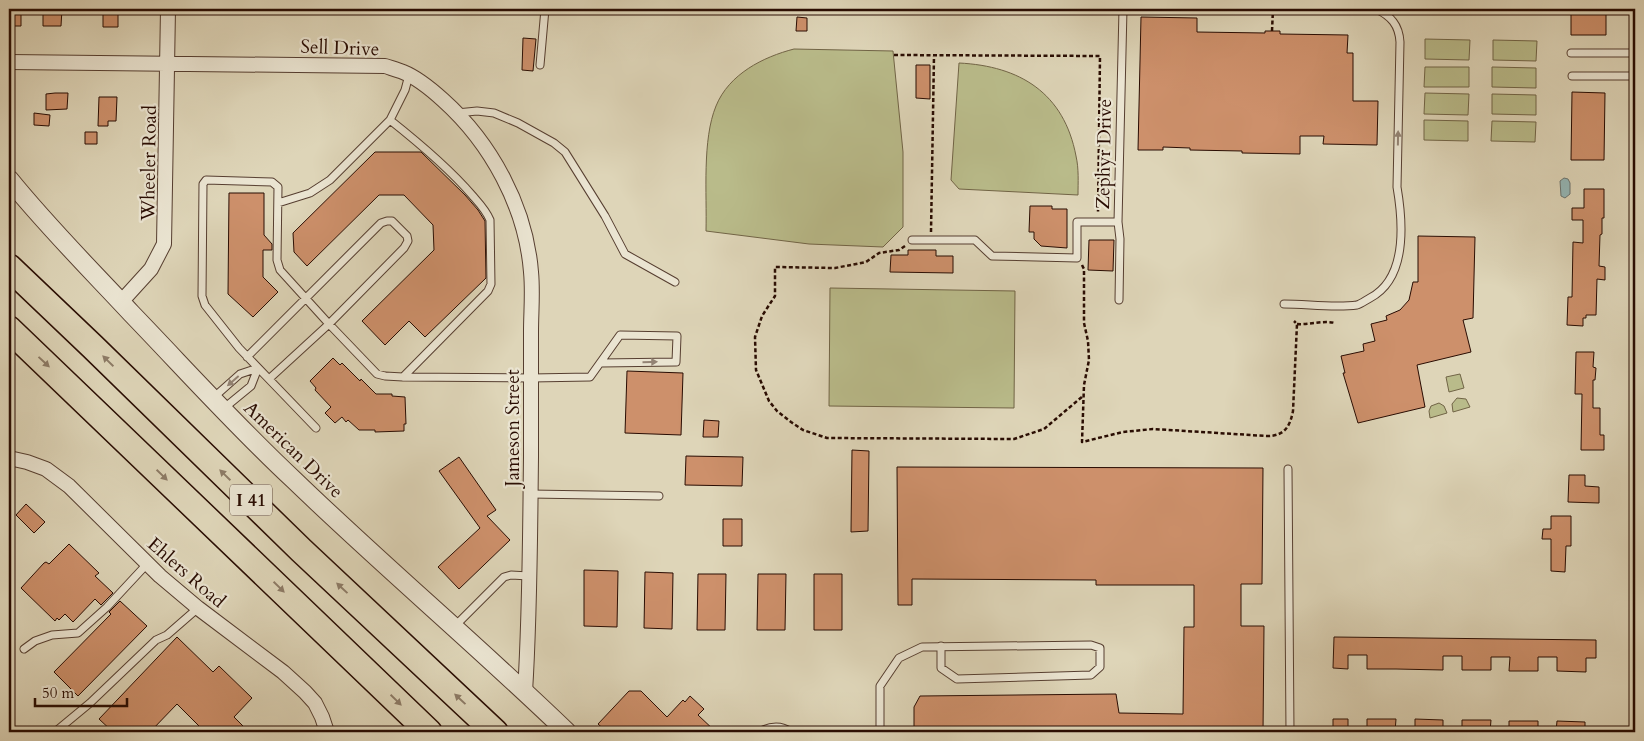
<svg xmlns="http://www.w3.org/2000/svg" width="1644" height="741" font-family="Cardo,serif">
<rect width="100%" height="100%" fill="#ded5b8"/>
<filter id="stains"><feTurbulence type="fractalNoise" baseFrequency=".004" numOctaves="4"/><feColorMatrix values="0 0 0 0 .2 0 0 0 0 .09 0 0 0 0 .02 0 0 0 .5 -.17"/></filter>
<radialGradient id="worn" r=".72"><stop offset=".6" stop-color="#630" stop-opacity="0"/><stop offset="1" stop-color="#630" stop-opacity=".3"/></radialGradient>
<!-- green -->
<path fill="#b9bb8a" stroke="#716446" d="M 1425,39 L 1470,40 L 1469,60 L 1425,59 Z
M 1493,40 L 1537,41 L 1536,61 L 1493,60 Z
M 794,49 L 893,51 L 903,152 L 903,227 L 883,247 L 809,244 L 706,231 C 707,194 702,140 716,106 C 729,74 763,57 794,49 Z
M 959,63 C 1020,66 1064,93 1076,156 C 1079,169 1078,182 1078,195 L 959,189 L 951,180 Z
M 1425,67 L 1469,67 L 1469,87 L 1424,87 Z
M 1492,67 L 1536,68 L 1536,88 L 1492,87 Z
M 1425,93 L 1469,94 L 1468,115 L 1424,114 Z
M 1492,94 L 1536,95 L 1536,115 L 1492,114 Z
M 1424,120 L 1468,121 L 1468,141 L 1424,140 Z
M 1492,121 L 1536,122 L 1535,142 L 1491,141 Z
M 830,288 L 1015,291 L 1014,408 L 829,406 Z
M 1460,374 L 1464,388 L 1449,392 L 1446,377 Z
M 1457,398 L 1466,399 L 1470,407 L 1453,412 L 1452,404 Z
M 1439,403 L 1444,406 L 1447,413 L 1430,418 L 1429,411 L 1431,406 Z"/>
<!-- water -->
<path fill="#95b7b7" stroke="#6a736f" d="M 1564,178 L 1568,179 L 1570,183 L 1570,194 L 1565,198 L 1561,196 L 1560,181 Z"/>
<!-- building -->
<path fill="#cd906b" stroke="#290c02" d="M 9,9 L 21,9 L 21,26 L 9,26 Z
M 43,9 L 62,9 L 61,26 L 43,26 Z
M 103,9 L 118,9 L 118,27 L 103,27 Z
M 1571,9 L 1606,9 L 1606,35 L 1571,35 Z
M 797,17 L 807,18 L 807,31 L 796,31 Z
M 1141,17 L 1197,18 L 1197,32 L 1265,33 L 1265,31 L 1280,31 L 1280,34 L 1348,35 L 1347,53 L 1353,53 L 1353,101 L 1378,101 L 1377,145 L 1323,144 L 1324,136 L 1300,136 L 1300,154 L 1242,153 L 1242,151 L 1190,150 L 1190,148 L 1163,147 L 1163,150 L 1138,150 Z
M 523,38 L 536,39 L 533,71 L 522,70 Z
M 916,65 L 930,65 L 930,99 L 916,98 Z
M 1572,92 L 1605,93 L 1604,160 L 1571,160 Z
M 55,93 L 68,93 L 67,109 L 46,110 L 46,94 Z
M 99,97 L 117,97 L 116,121 L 108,121 L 108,126 L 98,126 Z
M 34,113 L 50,115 L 49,126 L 34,125 Z
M 85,132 L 97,132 L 97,144 L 85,144 Z
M 375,152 L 421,152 L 465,195 L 478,210 L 485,221 L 486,278 L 425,337 L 409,321 L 385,345 L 362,321 L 434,250 L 433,225 L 404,195 L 379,195 L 307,266 L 294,252 L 293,233 Z
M 1584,189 L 1604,189 L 1604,218 L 1602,218 L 1602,234 L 1600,235 L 1599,266 L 1605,267 L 1605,280 L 1597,279 L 1596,315 L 1586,315 L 1586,318 L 1583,318 L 1583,326 L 1567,325 L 1568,297 L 1572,297 L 1573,242 L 1583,243 L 1583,220 L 1572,220 L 1572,208 L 1584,208 Z
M 229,193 L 264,193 L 264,235 L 272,244 L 272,250 L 263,250 L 263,277 L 278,292 L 253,317 L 228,294 Z
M 1030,206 L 1052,206 L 1052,209 L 1067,209 L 1067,248 L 1041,246 L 1034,239 L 1034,232 L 1029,232 Z
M 1418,236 L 1475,237 L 1473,318 L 1463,320 L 1471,352 L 1417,365 L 1425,407 L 1358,423 L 1343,373 L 1345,373 L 1341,356 L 1364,351 L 1363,344 L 1375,341 L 1371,324 L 1387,320 L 1386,316 L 1400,310 L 1409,300 L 1413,282 L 1418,282 Z
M 1089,240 L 1114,240 L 1113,271 L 1088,270 Z
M 908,250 L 936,250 L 936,256 L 953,256 L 953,273 L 890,272 L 891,255 L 908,255 Z
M 1576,352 L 1594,352 L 1593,367 L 1596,368 L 1595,380 L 1593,380 L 1593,408 L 1600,408 L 1600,435 L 1604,435 L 1604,450 L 1581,450 L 1582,394 L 1575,394 Z
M 333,358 L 340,365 L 342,363 L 360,381 L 361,379 L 376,394 L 392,394 L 392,396 L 405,397 L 406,424 L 404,424 L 404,431 L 375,432 L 375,430 L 359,430 L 348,420 L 346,422 L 342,417 L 335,423 L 325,413 L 331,407 L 315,390 L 316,388 L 310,381 Z
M 627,371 L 683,373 L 681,435 L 625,433 Z
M 704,420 L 719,421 L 718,437 L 703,437 Z
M 852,450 L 869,451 L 868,531 L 851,532 Z
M 686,456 L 743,457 L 742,486 L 685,485 Z
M 459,457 L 496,510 L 487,516 L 510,540 L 459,589 L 438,567 L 480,528 L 439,471 Z
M 897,467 L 1263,468 L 1262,584 L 1241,584 L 1241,626 L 1264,626 L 1263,732 L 914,732 L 914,707 L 920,696 L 1116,694 L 1119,713 L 1183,714 L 1184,627 L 1194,627 L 1194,585 L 1096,585 L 1096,580 L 912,579 L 912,605 L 898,605 Z
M 1569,475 L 1585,475 L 1585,486 L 1599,487 L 1599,503 L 1568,502 Z
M 26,504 L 45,522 L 34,533 L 16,515 Z
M 1551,516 L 1571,516 L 1571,546 L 1566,546 L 1565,572 L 1551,571 L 1551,539 L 1542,539 L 1543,529 L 1551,529 Z
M 723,519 L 742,519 L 742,546 L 723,546 Z
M 69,544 L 99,573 L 95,576 L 113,593 L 101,605 L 95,599 L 73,622 L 65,614 L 59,620 L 57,618 L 55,621 L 21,588 L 44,563 L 46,562 L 49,564 Z
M 584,570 L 618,571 L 617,627 L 584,626 Z
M 645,572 L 673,573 L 672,629 L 644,628 Z
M 698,574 L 726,574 L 725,630 L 697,630 Z
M 758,574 L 786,574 L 785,630 L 757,630 Z
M 814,574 L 842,574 L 842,630 L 814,630 Z
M 120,601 L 147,626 L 78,696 L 54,672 L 111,614 L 109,612 Z
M 177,637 L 213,672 L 219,666 L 252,698 L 234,717 L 249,732 L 205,732 L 177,704 L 150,732 L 113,732 L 99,719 Z
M 1334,637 L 1596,640 L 1596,658 L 1586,658 L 1586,672 L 1557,671 L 1557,657 L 1538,657 L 1538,671 L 1509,671 L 1510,657 L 1491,657 L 1491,670 L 1462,670 L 1462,656 L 1443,656 L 1443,670 L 1396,669 L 1367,669 L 1367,655 L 1348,655 L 1348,669 L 1333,668 Z
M 629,691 L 641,691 L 667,717 L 683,700 L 685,702 L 690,696 L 704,709 L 698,715 L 716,732 L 607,732 L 598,724 Z
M 1333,719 L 1348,719 L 1348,732 L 1333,732 Z
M 1367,719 L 1396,719 L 1395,732 L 1367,732 Z
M 1415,719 L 1443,720 L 1443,732 L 1415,732 Z
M 1462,720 L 1491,720 L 1490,732 L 1462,732 Z
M 1509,721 L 1538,721 L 1538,732 L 1509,732 Z
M 1557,721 L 1585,722 L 1585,732 L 1556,732 Z"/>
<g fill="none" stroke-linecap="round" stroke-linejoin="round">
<!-- service casing -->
<g stroke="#563e30" stroke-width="9">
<path id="service" d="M 1571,53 L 1635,53
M 540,65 L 545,9
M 1572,76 L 1635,76
M 457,113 L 477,111 L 494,113 L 518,123 L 554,143 L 565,152 L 605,216 L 625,254 L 675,282
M 390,120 C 419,143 448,167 472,195 C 479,203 486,210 490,220 L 491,284 L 488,291 L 403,377
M 278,203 L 310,193 L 330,180 L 390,120 L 405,90 L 409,75
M 912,240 L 975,240 L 992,256 L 1077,258 L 1077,222 L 1118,222
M 1119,300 L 1120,239 L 1118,222 L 1123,9
M 1284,304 C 1307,304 1334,308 1357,305 C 1361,304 1366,300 1370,298 C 1408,278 1403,222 1397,187 L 1400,42 C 1399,25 1391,16 1376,9
M 247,357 L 381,223 L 387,221 L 392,221 L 407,236 L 408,241 L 404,248 L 329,324 L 377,374 L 385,376 L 403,377 L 531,378 L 590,377 L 620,335 L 677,336 L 676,362 L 601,363
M 269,379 L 329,324 L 280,270 L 277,260 L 278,187 L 272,182 L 206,180 L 203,184 L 202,296 L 205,305 L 239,348 L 316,428
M 213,398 L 240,374 L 258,368 L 251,386 L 223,409
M 1288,469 L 1290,732
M 530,494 L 659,496
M 454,627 L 504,577 L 511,575 L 529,576
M 24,649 L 35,641 L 52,635 L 78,633 L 107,607 L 147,564
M 9,696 L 9,701
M 55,732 L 90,703 L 156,640 L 167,635 L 198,608
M 759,732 C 770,726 781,725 791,732
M 880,732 L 880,686 L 899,658 L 922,647 L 1091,645 L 1100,648 L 1100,667 L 1091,675 L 957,679 L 941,668 L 941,646"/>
</g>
<!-- minor casing -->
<g stroke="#563e30" stroke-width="16">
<path id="minor" d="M 9,62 L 385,66 C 391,68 398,70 403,72 C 418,78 432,90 443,100 C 491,143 526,207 531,272 C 533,292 531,312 531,332 C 531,374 531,416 531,457 C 530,536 530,614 525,692
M 121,302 L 151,269 L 164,244 L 168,9
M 9,458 L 27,462 L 46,469 L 69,486 L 160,576 L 198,608 L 283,672 L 305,692 L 315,703 L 322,717 L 327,732"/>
</g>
<!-- tertiary casing -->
<g stroke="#563e30" stroke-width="20">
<path id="tertiary" d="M 9,179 C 47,226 90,269 131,313 C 185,369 237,427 294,480 C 383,566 478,646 567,732"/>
</g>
<!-- motorway casing -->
<g stroke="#290c02" stroke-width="28">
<path id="motorway" d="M 9,267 L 93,347 L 301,550 L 495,732
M 9,329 L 429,732"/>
</g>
<!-- path -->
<path stroke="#290c02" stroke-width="2.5" stroke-dasharray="4 2.5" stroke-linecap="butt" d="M 1272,31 L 1273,9
M 894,55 L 1100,56 L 1098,213
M 931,232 L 934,56
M 905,246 L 899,250 L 879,253 L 866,262 L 835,268 L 775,267 L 775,296 L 762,316 L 755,337 L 756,370 L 769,401 L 777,411 L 791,422 L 803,430 L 827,438 L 1014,439 L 1044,429 L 1083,396
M 1082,265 L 1084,269 L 1084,323 L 1088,341 L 1089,360 L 1084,385 L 1082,442 L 1123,432 L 1153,429 L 1267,436 C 1285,436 1290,426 1293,411 L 1297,324 L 1294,321
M 1297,324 C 1310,325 1323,320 1335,323"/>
<!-- service -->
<use href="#service" stroke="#eae4d1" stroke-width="7"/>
<!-- minor -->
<use href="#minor" stroke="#eae4d1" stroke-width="14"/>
<!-- tertiary -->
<use href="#tertiary" stroke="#eae4d1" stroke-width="18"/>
<!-- motorway -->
<use href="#motorway" stroke="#ded5b8" stroke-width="25"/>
</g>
<!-- one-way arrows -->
<defs><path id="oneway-solid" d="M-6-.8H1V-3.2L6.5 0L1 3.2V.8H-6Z" transform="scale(1.25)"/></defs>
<g fill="#938374">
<use href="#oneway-solid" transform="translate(1398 138) rotate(-89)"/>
<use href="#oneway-solid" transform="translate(650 362) rotate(-1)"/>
<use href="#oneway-solid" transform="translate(233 381) rotate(139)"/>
</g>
<g fill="#8d7b66">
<use href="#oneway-solid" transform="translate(108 361) rotate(-136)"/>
<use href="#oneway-solid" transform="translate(44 362) rotate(43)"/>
<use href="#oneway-solid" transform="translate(162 475) rotate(44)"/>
<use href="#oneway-solid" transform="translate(225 475) rotate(-136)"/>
<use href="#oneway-solid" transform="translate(279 587) rotate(44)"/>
<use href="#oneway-solid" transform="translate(342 588) rotate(-137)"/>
<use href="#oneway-solid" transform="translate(460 699) rotate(-137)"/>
<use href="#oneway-solid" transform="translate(396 700) rotate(44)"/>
</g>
<g text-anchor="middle" stroke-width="4.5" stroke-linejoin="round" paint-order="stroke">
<!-- shield labels -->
<rect fill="#eae4d1" stroke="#634d40" stroke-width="1" x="230" y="484.5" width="42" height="31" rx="4"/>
<g font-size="18" font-weight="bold" fill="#290c02">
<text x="251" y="506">I 41</text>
</g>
<!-- street labels -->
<g font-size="19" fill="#290c02" stroke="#eae4d1">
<text transform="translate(340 47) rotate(2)" y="7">Sell Drive</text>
<text transform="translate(1103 154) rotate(-89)" y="7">Zephyr Drive</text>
<text transform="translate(148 163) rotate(-89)" y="7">Wheeler Road</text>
<text transform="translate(512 428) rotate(-90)" y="7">Jameson Street</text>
<text transform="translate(294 449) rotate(44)" y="7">American Drive</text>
<text transform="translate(187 572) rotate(41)" y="7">Ehlers Road</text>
</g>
</g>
<!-- margin -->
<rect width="1644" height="741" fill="none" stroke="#ded5b8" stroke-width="30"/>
<rect x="10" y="10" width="1624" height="721" fill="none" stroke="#290c02" stroke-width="2.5"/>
<rect x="15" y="15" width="1614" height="711" fill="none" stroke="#290c02"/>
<!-- scale -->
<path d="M35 698v8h92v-8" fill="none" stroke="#290c02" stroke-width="2.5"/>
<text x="42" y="698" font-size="15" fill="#290c02" stroke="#eae4d1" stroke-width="4" paint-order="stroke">50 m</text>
<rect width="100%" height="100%" filter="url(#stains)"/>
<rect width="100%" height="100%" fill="url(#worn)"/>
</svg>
